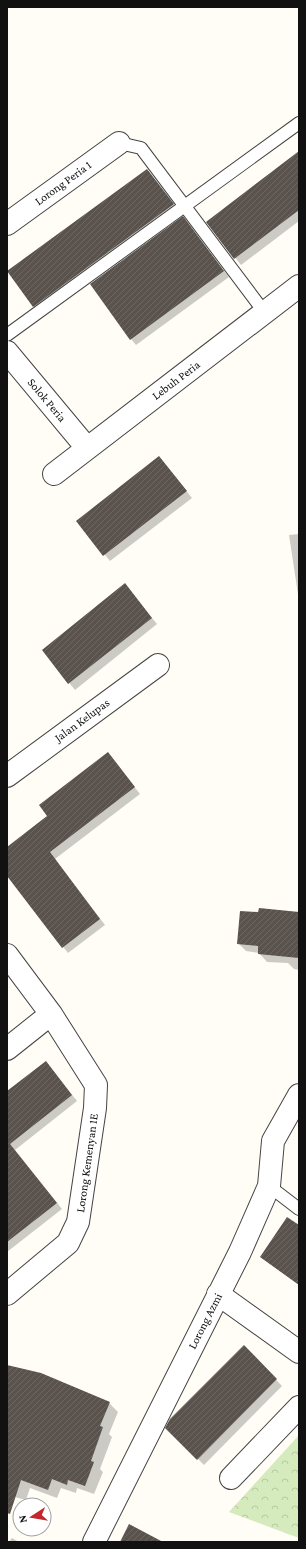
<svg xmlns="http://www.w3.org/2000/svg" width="306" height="1549" font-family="'Crimson Pro',serif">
<defs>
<pattern id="park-crowns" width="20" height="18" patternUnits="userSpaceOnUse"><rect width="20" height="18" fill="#d5ebbd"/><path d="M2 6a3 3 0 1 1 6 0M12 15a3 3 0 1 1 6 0" fill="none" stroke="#b6c8a1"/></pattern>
<pattern id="building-hatch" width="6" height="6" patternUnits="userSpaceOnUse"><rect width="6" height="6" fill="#5a524d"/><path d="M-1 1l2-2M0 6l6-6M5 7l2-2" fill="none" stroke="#6d6662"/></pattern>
</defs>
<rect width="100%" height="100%" fill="#fffdf5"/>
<!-- park -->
<path fill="url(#park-crowns)" d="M 299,1435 L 299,1538 L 229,1512 Z"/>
<!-- shadow -->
<path fill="#0003" d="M 299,152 L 299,221 L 241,265 L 207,222 Z
M 147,170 L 179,211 L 39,312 L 34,306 Z
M 183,218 L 229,277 L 136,345 L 131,339 Z
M 159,457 L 192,498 L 110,561 L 77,521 Z
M 299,534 L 299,601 L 289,535 Z
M 125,585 L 157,624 L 75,690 L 43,651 Z
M 108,753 L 140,794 L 55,859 L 105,925 L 68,953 L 7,875 L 7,848 L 48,816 Z
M 299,913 L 299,970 L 294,969 L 288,963 L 267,962 L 259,953 L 246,951 L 238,943 L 259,914 Z
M 46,1062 L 77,1101 L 15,1150 L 62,1209 L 7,1252 L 7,1092 Z
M 299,1227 L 299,1285 L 261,1257 Z
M 244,1347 L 282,1386 L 204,1465 L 167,1428 Z
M 7,1366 L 109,1403 L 118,1412 L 109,1434 L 112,1437 L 100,1469 L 103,1472 L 94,1494 L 77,1488 L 76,1493 L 61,1488 L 57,1498 L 30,1488 L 26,1500 L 7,1495 Z
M 12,1538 L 19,1542 L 9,1542 Z"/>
<!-- building -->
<path fill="url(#building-hatch)" d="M 299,151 L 299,210 L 234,259 L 206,222 Z
M 147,169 L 174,204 L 33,307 L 7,271 Z
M 183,216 L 224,271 L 130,340 L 90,284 Z
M 159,456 L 187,491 L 103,556 L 76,521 Z
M 125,583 L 152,618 L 68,684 L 42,650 Z
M 108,752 L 135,787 L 50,852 L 100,919 L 62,948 L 7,876 L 7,847 L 47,816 L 39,805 Z
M 259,908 L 299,912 L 299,958 L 258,954 L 258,946 L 237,944 L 240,911 L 258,912 Z
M 46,1061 L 72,1095 L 10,1144 L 57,1203 L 7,1242 L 7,1091 Z
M 287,1217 L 299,1225 L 299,1285 L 260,1257 Z
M 244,1345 L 277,1379 L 197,1460 L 165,1428 L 170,1419 Z
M 7,1365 L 41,1373 L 110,1402 L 100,1426 L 103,1427 L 91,1461 L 94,1462 L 85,1486 L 68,1480 L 67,1485 L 52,1479 L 48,1490 L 21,1480 L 10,1514 L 7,1513 Z
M 129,1524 L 163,1542 L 120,1542 Z"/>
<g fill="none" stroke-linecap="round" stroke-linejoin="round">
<!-- service casing -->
<g stroke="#444" stroke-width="14">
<path id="service" d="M 119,143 L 141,148 L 265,313
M 7,335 L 299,123
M 269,1186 L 299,1209"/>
</g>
<!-- minor casing -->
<g stroke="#444" stroke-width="24">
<path id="minor" d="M 7,224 L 119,143
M 7,352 L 87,448
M 54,474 L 299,286
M 7,776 L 158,665
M 7,955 L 51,1014 L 96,1085 L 95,1108 L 78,1222 L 68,1243 L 7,1294
M 7,1049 L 51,1014
M 218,1294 L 299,1352
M 231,1478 L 299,1407
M 94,1542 L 240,1252 L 269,1186 L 273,1141 L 299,1095"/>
</g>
<!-- service -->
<use href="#service" stroke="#fff" stroke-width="12"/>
<!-- minor -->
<use href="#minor" stroke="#fff" stroke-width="22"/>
</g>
<g text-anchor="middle" stroke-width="4" stroke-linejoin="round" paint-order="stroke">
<!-- street labels -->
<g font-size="12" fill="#111" stroke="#fff">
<text transform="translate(63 183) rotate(-36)" y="4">Lorong Peria 1</text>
<text transform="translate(176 380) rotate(-37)" y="4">Lebuh Peria</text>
<text transform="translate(47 400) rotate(50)" y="4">Solok Peria</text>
<text transform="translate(82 720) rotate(-36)" y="4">Jalan Kelupas</text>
<text transform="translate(87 1163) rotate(-82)" y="4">Lorong Kemenyan 1E</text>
<text transform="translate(205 1321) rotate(-63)" y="4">Lorong Azmi</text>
</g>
</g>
<!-- border -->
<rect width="306" height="1549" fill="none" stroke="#111111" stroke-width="16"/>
<!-- north arrow -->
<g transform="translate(32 1517) rotate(258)"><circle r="19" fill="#ffffff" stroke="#a0a0a0"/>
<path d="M0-3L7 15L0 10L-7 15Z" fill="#c4262e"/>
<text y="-6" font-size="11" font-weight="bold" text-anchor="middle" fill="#111111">N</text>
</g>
</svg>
